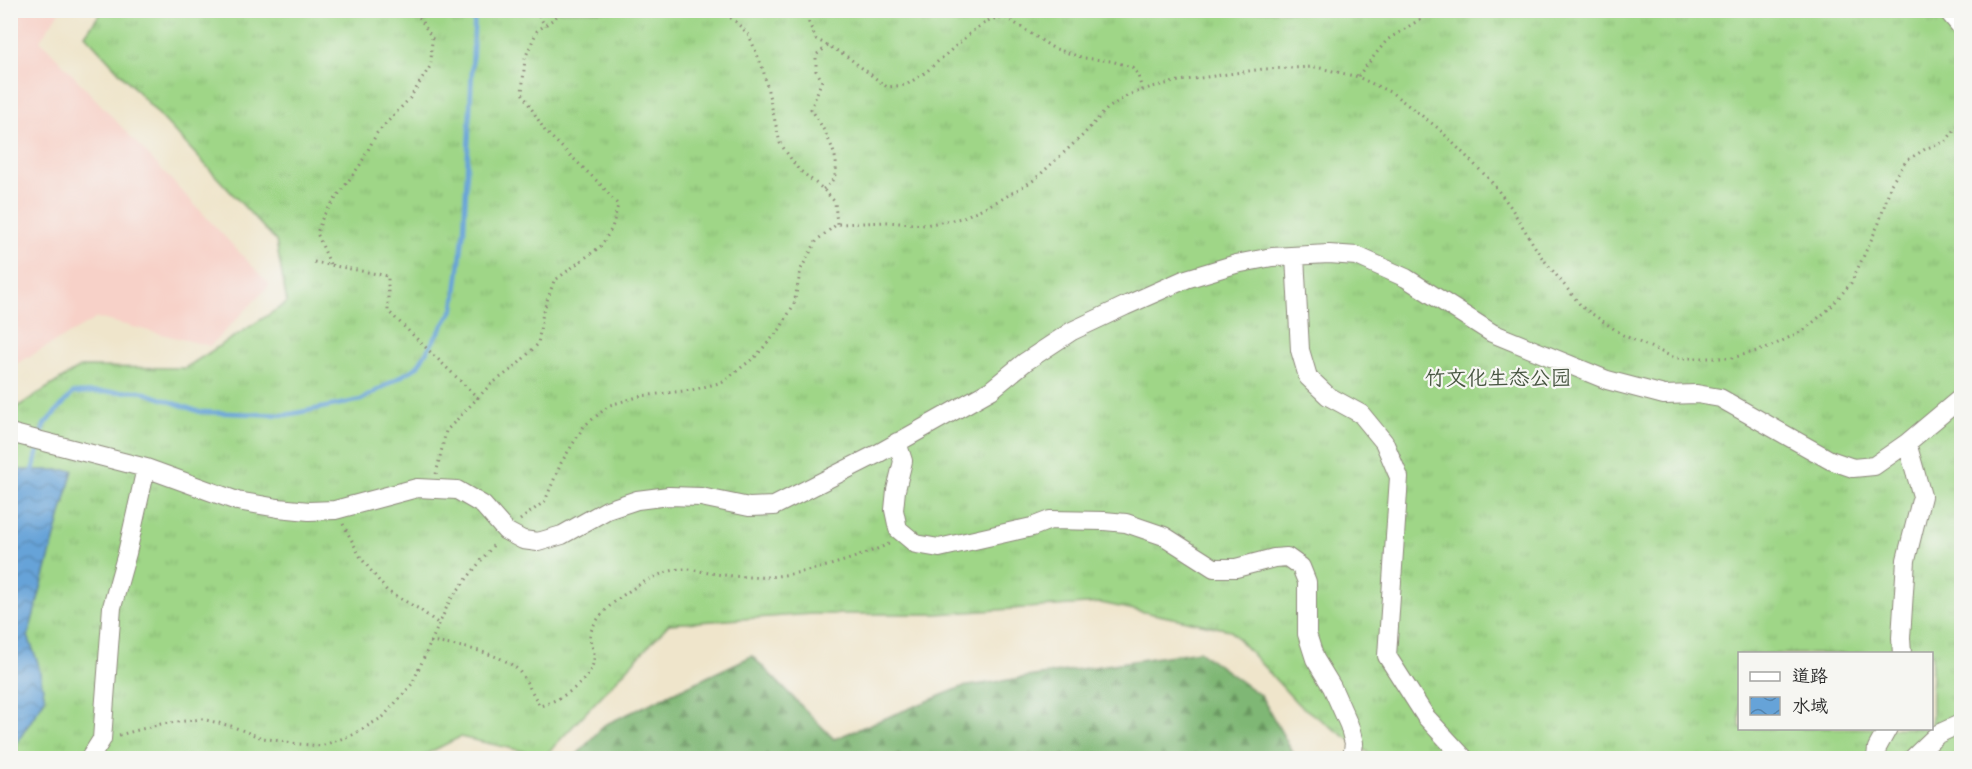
<svg xmlns="http://www.w3.org/2000/svg" width="1972" height="769" font-family="Dekko,'LXGW WenKai TC',sans-serif">
<defs>
<pattern id="grass-tufts" width="24" height="20" patternUnits="userSpaceOnUse" patternTransform="scale(1.5)"><rect width="24" height="20" fill="#9fd687"/><path d="M3 7l-1-3M5 7V3M7 7l1-3M15 17l-1-3M17 17v-4M19 17l1-3" fill="none" stroke="#89b875"/></pattern>
<pattern id="forest-firs" width="22" height="20" patternUnits="userSpaceOnUse" patternTransform="scale(1.5)"><rect width="22" height="20" fill="#7fb774"/><path d="M5 1l3.5 6h-7zM16 11l3.5 6h-7z" fill="#68955f"/></pattern>
<pattern id="water-waves" width="16" height="10" patternUnits="userSpaceOnUse" patternTransform="scale(1.5)"><rect width="16" height="10" fill="#66a3d8"/><path d="M0 5q4-4 8 0t8 0" fill="none" stroke="#5485af"/></pattern>
</defs>
<rect width="100%" height="100%" fill="#f6f6f2"/>
<filter id="ink" filterUnits="userSpaceOnUse"><feTurbulence type="fractalNoise" baseFrequency=".0167" numOctaves="2"/><feDisplacementMap in="SourceGraphic" scale="12" xChannelSelector="R" yChannelSelector="G"/><feConvolveMatrix kernelMatrix="1 2 1 2 8 2 1 2 1" color-interpolation-filters="sRGB"/></filter>
<filter id="wash" filterUnits="userSpaceOnUse"><feTurbulence type="fractalNoise" baseFrequency=".008" numOctaves="4" result="noise"/><feDisplacementMap in="SourceGraphic" scale="24" xChannelSelector="R" yChannelSelector="G"/><feGaussianBlur stdDeviation="1.35" result="paint"/><feColorMatrix in="noise" values="0 0 0 0 0 0 0 0 0 0 0 0 0 0 0 0 0 1.4 0 .05"/><feComposite in="paint" operator="in"/></filter>
<g filter="url(#wash)">
<rect width="100%" height="100%" fill="#efe5cb"/>
<!-- built -->
<path fill="#f7d1c8" d="M 11,10 L 60,11 L 40,40 L 270,285 L 210,346 L 97,318 L 11,367 Z"/>
<!-- grass -->
<path fill="url(#grass-tufts)" stroke="#658059" stroke-width="1.5" fill-rule="evenodd" d="M 102,11 L 1961,11 L 1961,758 L 1376,758 L 1298,704 L 1230,630 L 1101,603 L 936,614 L 812,614 L 669,624 L 545,756 L 460,737 L 418,758 L 11,758 L 11,411 L 80,367 L 185,368 L 287,303 L 276,241 L 85,35 ZM 1740,654 L 1932,654 L 1932,728 L 1740,728 Z"/>
<!-- forest -->
<path fill="url(#forest-firs)" stroke="#557150" stroke-width="1.5" d="M 1199,651 L 1261,696 L 1296,758 L 574,758 L 604,725 L 752,656 L 834,739 L 962,687 Z"/>
<!-- water -->
<path fill="url(#water-waves)" stroke="#486782" stroke-width="1.5" d="M 11,470 L 73,470 L 28,636 L 38,663 L 45,699 L 11,752 Z"/>
<g fill="none" stroke-linecap="round" stroke-linejoin="round">
<!-- stream -->
<path stroke="#66a3d8" stroke-width="4.5" d="M 41,437 L 44,425 L 73,393 L 140,391 L 200,412 L 286,415 L 361,400 L 417,367 L 454,308 L 464,230 L 475,10
M 32,475 L 39,445"/>
</g>
</g>
<g filter="url(#ink)">
<g fill="none" stroke-linecap="round" stroke-linejoin="round">
<!-- minor casing -->
<g stroke="#8d887b" stroke-width="20">
<path id="minor" d="M 1947,10 L 1962,28
M 1295,256 L 1300,350 L 1308,377 L 1328,396 L 1361,414 L 1384,442 L 1399,477 L 1387,656 L 1426,717 L 1464,758
M 10,433 L 146,468 L 237,501 L 278,508 L 309,511 L 335,510 L 417,488 L 457,490 L 483,505 L 506,531 L 523,540 L 538,542 L 562,535 L 607,510 L 637,500 L 669,496 L 701,497 L 749,507 L 774,506 L 879,453 L 991,390 L 1025,362 L 1072,331 L 1125,306 L 1186,279 L 1236,264 L 1272,257 L 1329,254 L 1357,256 L 1406,278 L 1492,333 L 1607,380 L 1664,395 L 1697,394 L 1720,398 L 1830,460 L 1853,468 L 1874,466 L 1907,443 L 1962,397
M 897,442 L 903,461 L 896,490 L 894,510 L 898,529 L 916,544 L 939,548 L 1032,527 L 1050,520 L 1104,521 L 1126,523 L 1164,536 L 1214,568 L 1236,568 L 1274,558 L 1287,557 L 1301,567 L 1307,582 L 1307,634 L 1315,659 L 1332,687 L 1349,725 L 1354,743 L 1352,758
M 1902,654 L 1901,638 L 1906,560 L 1922,496 L 1907,443
M 90,758 L 102,739 L 112,607 L 127,553 L 146,468
M 1876,758 L 1877,748 L 1888,728
M 1913,758 L 1938,734 L 1962,723"/>
</g>
<!-- path -->
<path stroke="#8d887b" stroke-width="3" stroke-dasharray="1.5 4.5" stroke-linecap="butt" d="M 536,10 L 545,26
M 714,10 L 733,19 L 749,35 L 763,69 L 780,143 L 798,169 L 823,189 L 835,202 L 837,224
M 807,10 L 809,23 L 816,39 L 845,55 L 887,87 L 906,85 L 926,72 L 975,29 L 991,19 L 1007,18 L 1053,48 L 1084,58 L 1111,61 L 1132,67 L 1138,75 L 1142,90
M 1358,76 L 1387,40 L 1435,10
M 823,189 C 830,184 835,179 836,170 C 839,154 820,122 811,109 L 822,80 L 816,71 L 816,55 L 828,46
M 314,262 L 388,276 L 388,311 L 478,398
M 330,264 L 317,233 L 323,216 L 360,165 L 377,133 L 410,98 L 431,65 L 432,38 L 415,10
M 436,474 L 446,431 L 490,385 L 515,367 L 538,344 L 543,312 L 554,281 L 601,246 L 612,228 L 618,205 L 602,186 L 545,131 L 522,93 L 525,58 L 537,31 L 566,10
M 520,520 L 545,501 L 561,463 L 584,426 L 610,405 L 641,396 L 692,390 L 723,382 L 756,356 L 780,329 L 794,304 L 801,269 L 817,240 L 837,224 L 887,222 L 925,225 L 962,218 L 1002,199 L 1034,180 L 1082,136 L 1107,109 L 1128,95 L 1152,87 L 1179,81 L 1263,69 L 1316,67 L 1358,77 L 1392,93 L 1438,128 L 1490,180 L 1510,206 L 1540,255 L 1582,307 L 1623,335 L 1675,358 L 1732,358 L 1768,348 L 1804,330 L 1830,308 L 1851,283 L 1879,223 L 1891,184 L 1906,161 L 1927,148 L 1945,142 L 1962,121
M 343,524 L 361,558 L 387,591 L 419,609 L 439,624
M 430,642 C 455,645 500,652 518,670 C 527,680 533,695 540,706 C 559,701 594,680 594,657 C 595,650 589,642 590,635 C 595,612 632,587 652,578 C 660,574 674,569 683,569 C 691,568 701,572 710,573 C 729,576 749,578 768,577 C 810,573 853,560 891,543
M 119,735 L 161,724 L 202,719 L 231,726 L 262,738 L 299,744 L 321,746 L 352,735 L 383,717 L 412,684 L 450,600 L 495,543"/>
<!-- minor -->
<use href="#minor" stroke="#fff" stroke-width="18"/>
</g>
</g>
<g text-anchor="middle" stroke-width="4.5" stroke-linejoin="round" paint-order="stroke">
<!-- park labels -->
<g font-size="21" fill="#485642" stroke="#f6f6f2">
<text x="1498" y="385">竹文化生态公园</text>
</g>
</g>
<!-- margin -->
<rect width="1972" height="769" fill="none" stroke="#f6f6f2" stroke-width="36"/>
<!-- legend -->
<rect x="1738" y="652" width="195" height="78" fill="#f6f6f2" stroke="#a5a5a2" stroke-width="1.5"/>
<rect x="1750" y="672" width="30" height="9" fill="#ffffff" stroke="#a5a5a2" stroke-width="1.5"/>
<text x="1792" y="682" font-size="18" fill="#2b2b2b">道路</text>
<rect x="1750" y="697" width="30" height="18" fill="url(#water-waves)" stroke="#a5a5a2" stroke-width="1.5"/>
<text x="1792" y="712" font-size="18" fill="#2b2b2b">水域</text>
</svg>
